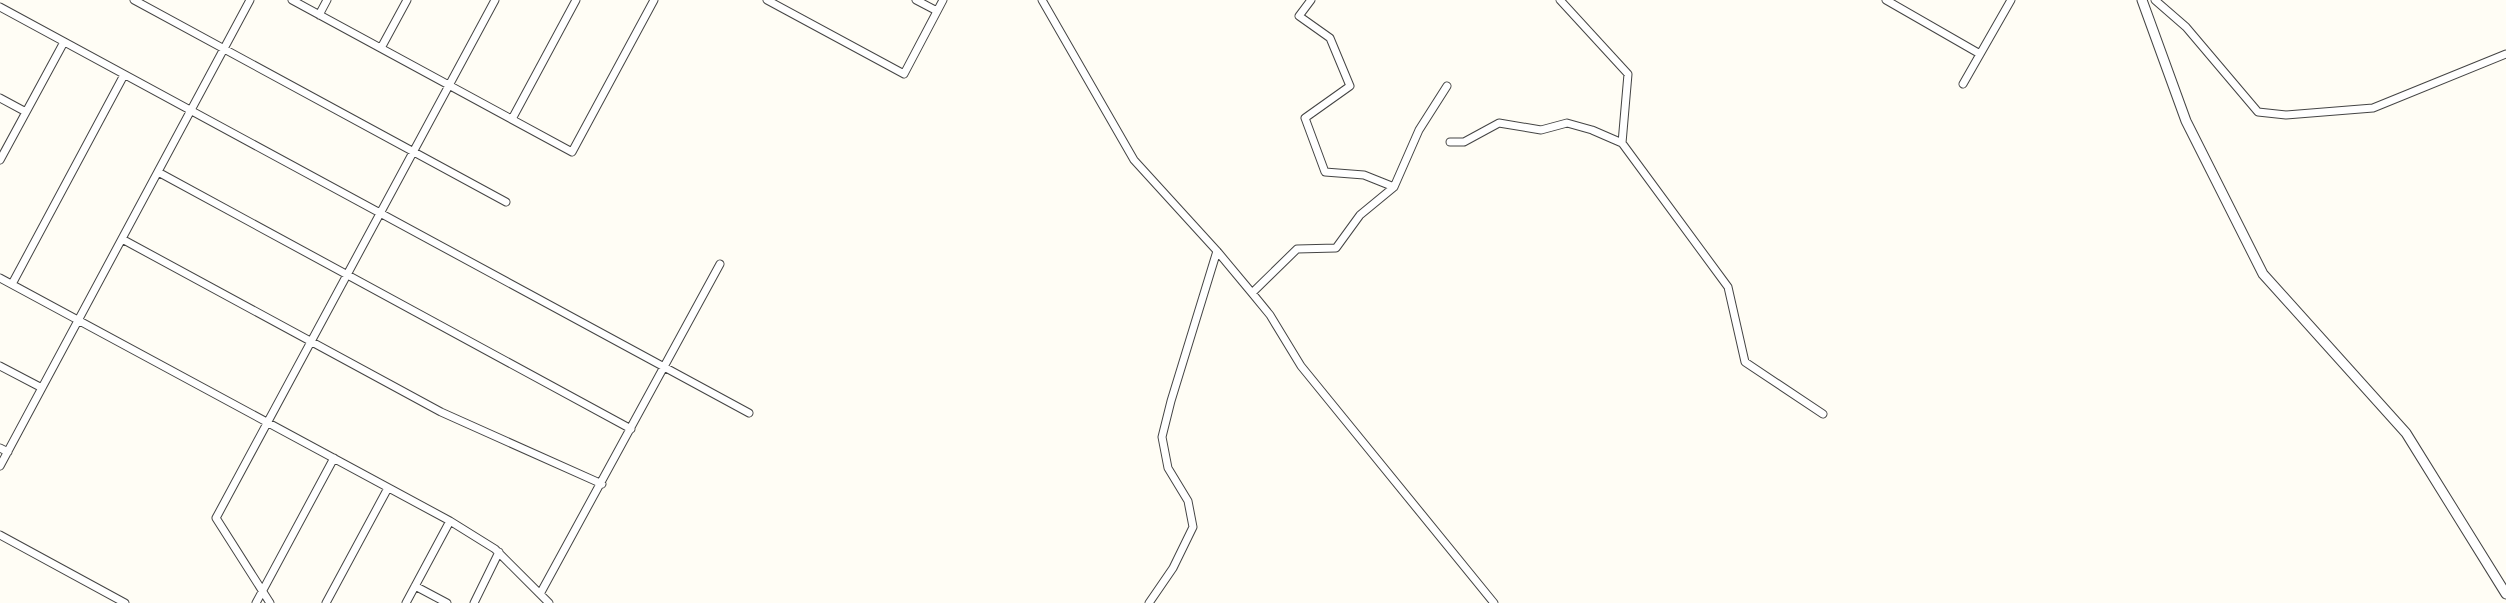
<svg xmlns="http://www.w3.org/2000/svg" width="2506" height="603" font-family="Georgia,serif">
<rect width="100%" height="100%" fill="#fffdf5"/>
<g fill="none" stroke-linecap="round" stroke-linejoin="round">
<!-- minor casing -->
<g stroke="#444" stroke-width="9">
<path id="minor" d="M 134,0 L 506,202
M 292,0 L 572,152 L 654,0
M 767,0 L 904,74 L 943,0
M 916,0 L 937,11
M 1042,0 L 1134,160 L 1217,251 L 1252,293 L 1270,315 L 1301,366 L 1494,603
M 1311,0 L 1299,16 L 1330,38 L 1350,86 L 1305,118 L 1325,172 L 1364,175 L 1394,187
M 1560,0 L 1628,74 L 1622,143 L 1728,287 L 1745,362 L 1823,414
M 1886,0 L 1980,54
M 2155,0 L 2186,27 L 2258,112 L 2286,115 L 2373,108 L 2506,54
M 0,7 L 749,413
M 319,15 L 327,0
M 381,48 L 407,0
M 1963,84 L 2011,0
M 0,98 L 26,112
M 512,119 L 576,0
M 1450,142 L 1464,142 L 1499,123 L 1541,130 L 1567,123 L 1592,130 L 1622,143
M 0,160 L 64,42
M 158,172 L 631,429
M 122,239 L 441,412 L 602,484
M 0,278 L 450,521 L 495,549 L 549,603
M 12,284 L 124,75
M 1252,293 L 1297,249 L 1336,248 L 1360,215 L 1394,187 L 1419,130 L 1447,86
M 0,366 L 42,388
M 0,448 L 8,452
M 0,466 L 250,0
M 0,535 L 125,603
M 415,586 L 447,603
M 540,594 L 720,264
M 256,603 L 334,458
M 270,603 L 216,518 L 495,0
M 326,603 L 388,488
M 406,603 L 450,521
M 474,603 L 499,552
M 1149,603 L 1173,568 L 1193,527 L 1188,501 L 1168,468 L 1162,437 L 1171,401 L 1217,251"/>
</g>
<!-- tertiary casing -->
<g stroke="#444" stroke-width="11">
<path id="tertiary" d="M 2142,0 L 2186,121 L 2263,274 L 2406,433 L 2506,594"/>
</g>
<!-- minor -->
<use href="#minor" stroke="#fff" stroke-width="7"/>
<!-- tertiary -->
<use href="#tertiary" stroke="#fff" stroke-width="9"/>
</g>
</svg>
